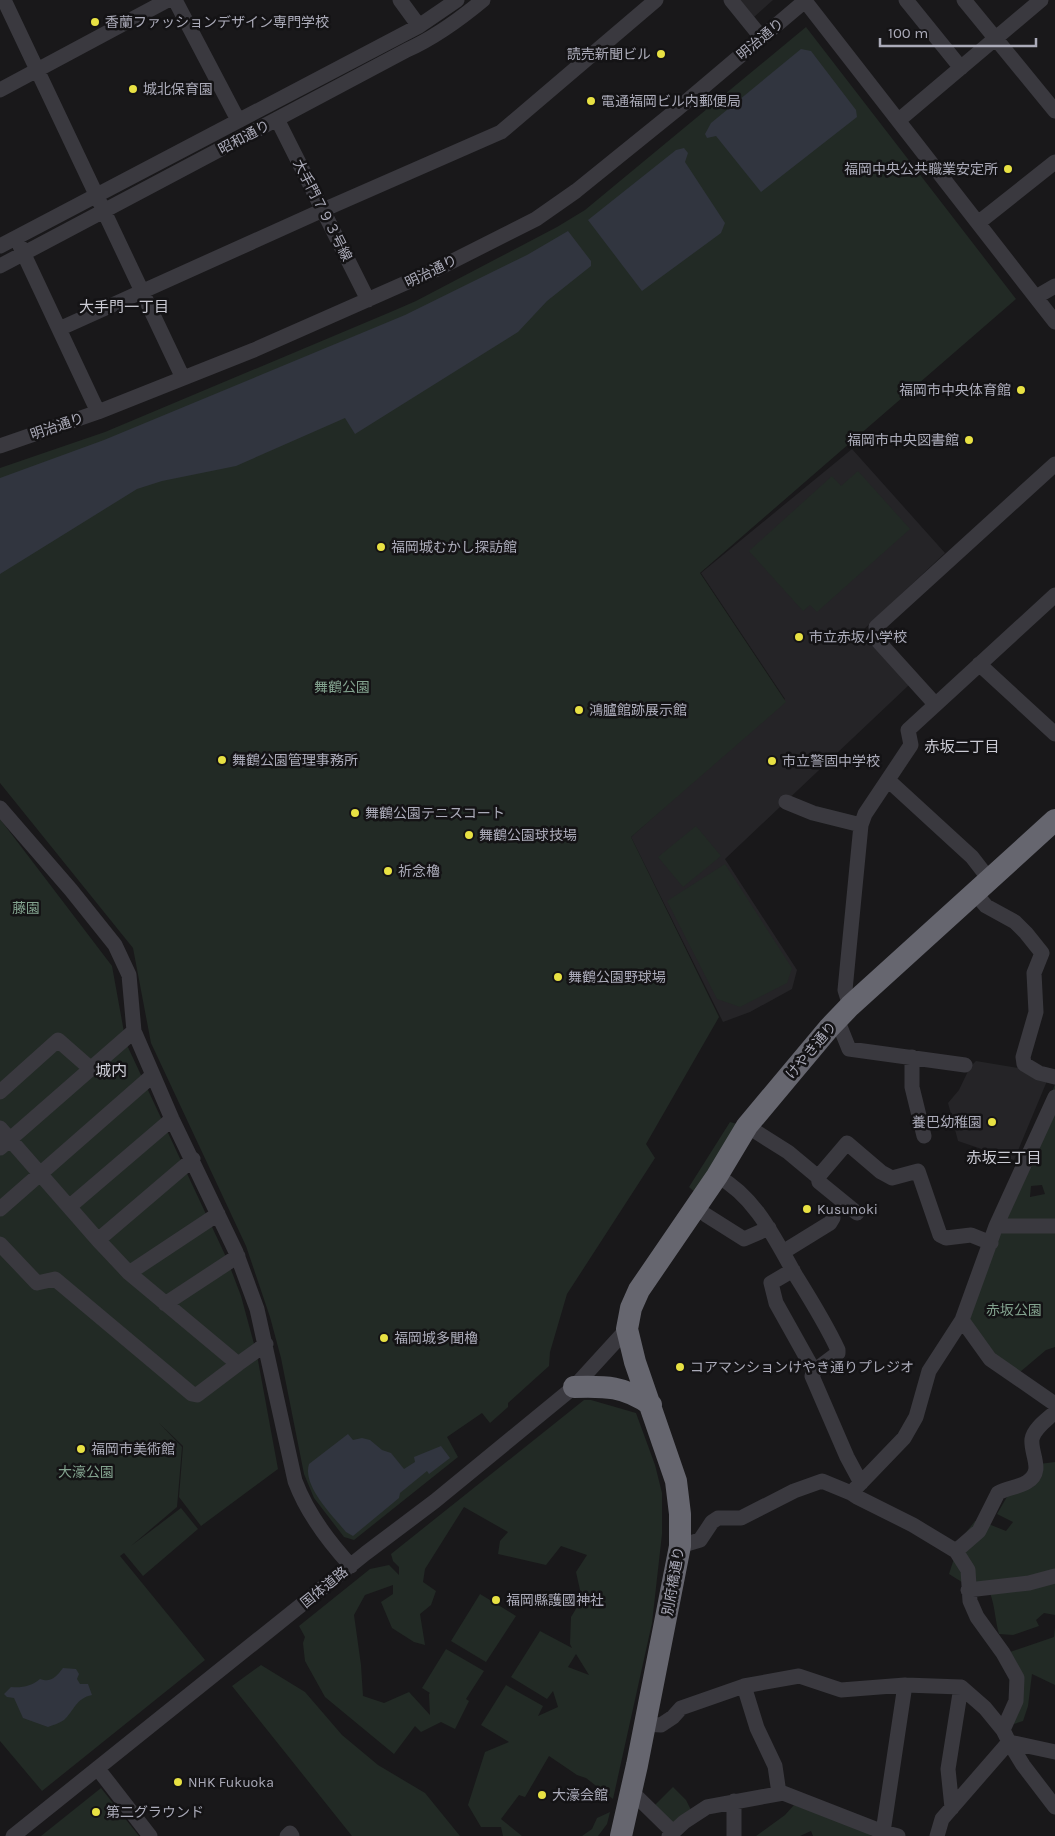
<svg xmlns="http://www.w3.org/2000/svg" width="1055" height="1836" font-family="Karla,'Noto Sans JP',sans-serif">
<rect width="100%" height="100%" fill="#19181a"/>
<!-- built -->
<path fill="#252427" d="M 740,0 L 773,0 L 754,17 Z
M 852,449 L 945,553 L 862,631 L 909,685 L 725,859 L 797,970 L 792,989 L 750,1012 L 723,1022 L 631,837 L 785,699 L 701,573 Z
M 976,1061 L 1018,1068 L 1047,1081 L 1014,1160 L 958,1141 L 948,1103 L 959,1090 L 970,1067 Z"/>
<!-- green -->
<path fill="#222a25" fill-rule="evenodd" d="M 806,27 L 1016,299 L 700,573 L 786,702 L 631,837 L 719,1017 L 646,1144 L 655,1158 L 567,1294 L 550,1352 L 549,1366 L 508,1403 L 508,1407 L 490,1423 L 482,1413 L 447,1437 L 458,1457 L 354,1540 L 344,1537 L 314,1498 L 304,1474 L 281,1358 L 270,1317 L 246,1246 L 151,1043 L 133,948 L 0,783 L 0,468 L 105,432 L 393,311 L 416,301 L 557,227 L 585,210 Z
M 858,471 L 910,529 L 817,612 L 810,605 L 803,611 L 749,551 L 832,476 L 841,486 Z
M 0,819 L 112,966 L 126,1043 L 227,1259 L 241,1296 L 257,1355 L 278,1469 L 201,1526 L 179,1497 L 183,1446 L 159,1423 L 182,1447 L 177,1507 L 131,1546 L 181,1508 L 198,1529 L 143,1576 L 124,1553 L 120,1556 L 205,1660 L 42,1791 L 0,1741 Z
M 696,826 L 721,856 L 683,887 L 658,857 Z
M 725,864 L 792,968 L 787,983 L 740,1007 L 717,999 L 667,901 Z
M 1055,1084 L 1055,1347 L 1046,1350 L 1020,1372 L 996,1355 L 967,1318 ZM 1042,1185 L 1045,1194 L 1030,1197 L 1031,1186 Z
M 730,1122 L 744,1126 L 698,1195 L 689,1187 Z
M 584,1400 L 591,1400 L 636,1413 L 655,1465 L 662,1493 L 662,1534 L 652,1623 L 613,1799 L 586,1778 L 577,1775 L 549,1756 L 525,1797 L 519,1795 L 501,1819 L 522,1836 L 503,1836 L 501,1827 L 481,1827 L 468,1805 L 485,1752 L 509,1742 L 481,1725 L 506,1685 L 543,1706 L 538,1716 L 558,1707 L 553,1691 L 547,1699 L 511,1677 L 540,1631 L 572,1648 L 570,1644 L 571,1617 L 582,1599 L 576,1572 L 587,1555 L 561,1546 L 546,1565 L 498,1554 L 500,1541 L 508,1532 L 464,1507 L 425,1569 L 423,1582 L 436,1591 L 431,1605 L 420,1614 L 425,1645 L 414,1642 L 392,1628 L 381,1602 L 393,1594 L 393,1585 L 365,1595 L 354,1615 L 361,1665 L 363,1696 L 384,1703 L 409,1692 L 430,1715 L 429,1694 L 430,1693 L 422,1688 L 446,1649 L 484,1671 L 466,1699 L 469,1701 L 455,1729 L 441,1722 L 421,1732 L 415,1726 L 394,1754 L 325,1697 L 305,1661 L 303,1643 L 305,1637 L 299,1626 L 370,1569 L 389,1565 L 399,1575 L 399,1567 L 393,1561 L 391,1554 ZM 576,1654 L 589,1675 L 568,1667 Z
M 1055,1462 L 1055,1615 L 1044,1613 L 1036,1620 L 1039,1626 L 1013,1635 L 999,1634 C 995,1620 995,1606 990,1593 L 965,1584 L 949,1574 L 960,1540 L 975,1521 L 981,1521 L 1006,1531 L 1013,1522 L 997,1514 L 1008,1495 L 1031,1475 L 1031,1465 Z
M 480,1594 L 516,1616 L 486,1662 L 451,1641 Z
M 1055,1627 L 1055,1685 L 1032,1674 L 1028,1706 L 1023,1721 L 1014,1724 L 1009,1716 L 1010,1652 L 1054,1637 Z
M 261,1665 L 305,1692 L 342,1735 L 378,1765 L 425,1793 L 460,1836 L 352,1836 L 232,1686 Z
M 673,1787 L 686,1800 L 691,1810 L 672,1825 L 653,1807 Z
M 101,1788 L 139,1836 L 41,1836 Z
M 794,1805 L 855,1826 L 872,1836 L 813,1836 L 811,1831 L 800,1836 L 756,1836 L 785,1815 Z
M 610,1812 L 607,1824 L 598,1836 L 582,1836 L 592,1829 L 597,1818 Z"/>
<!-- water -->
<path fill="#31353f" d="M 801,49 L 811,51 L 856,110 L 857,117 L 761,192 L 716,136 L 707,138 L 705,134 L 711,123 Z
M 684,148 L 688,153 L 685,162 L 725,223 L 721,233 L 642,291 L 588,220 L 676,150 Z
M 568,231 L 591,261 L 591,266 L 547,301 L 518,332 L 355,434 L 345,418 L 236,466 L 162,481 L 137,489 L 0,574 L 0,478 L 104,440 L 405,315 L 527,255 Z
M 348,1434 L 353,1440 L 362,1438 L 370,1440 L 382,1450 L 391,1453 L 404,1469 L 415,1462 L 414,1457 L 441,1446 L 450,1458 L 429,1474 L 427,1471 L 400,1493 L 399,1498 L 353,1536 L 346,1532 C 333,1516 302,1486 309,1464 Z
M 63,1668 L 76,1669 L 79,1674 L 77,1679 L 80,1684 L 88,1684 L 92,1695 C 76,1698 74,1711 64,1720 C 60,1723 53,1725 48,1727 L 23,1718 L 14,1698 L 7,1697 L 4,1694 L 11,1687 C 22,1688 32,1686 40,1679 C 51,1683 56,1677 63,1668 Z"/>
<g fill="none" stroke-linecap="round" stroke-linejoin="round">
<!-- minor -->
<path stroke="#3a393f" stroke-width="15" d="M 4,0 L 183,378
M 175,0 L 238,120
M 400,0 L 419,26
M 731,0 L 761,37
M 906,0 L 961,68
M 964,0 L 1055,111
M 805,1 L 1055,322
M 0,90 L 168,0
M 277,119 L 368,300
M 899,120 L 1041,0
M 978,223 L 1055,162
M 0,246 L 419,26 L 457,0
M 20,246 L 98,412
M 0,266 L 407,50 C 436,37 459,20 483,0
M 1036,297 L 1055,286
M 59,329 L 323,210 L 501,132 L 656,0
M 0,446 L 98,412 L 254,350 L 435,270 L 536,219 L 576,191 L 675,111 L 806,0
M 979,664 L 1055,734
M 935,704 L 878,641 L 876,627 L 1055,464
M 888,780 L 972,857 L 989,879
M 786,802 L 813,813 L 861,825
M 0,808 L 71,890 L 115,945 L 129,975 L 134,1031 L 172,1119 L 236,1252 L 257,1309 L 295,1481 C 307,1513 328,1541 351,1566
M 974,892 L 986,906 L 1015,922 L 1026,933 L 1042,953 L 1034,973 L 1036,1012 L 1023,1057 L 1024,1064 L 1039,1073 L 1055,1077
M 850,1006 L 845,990 L 861,825 L 865,814 L 911,745 L 908,730 L 1055,595
M 837,1019 L 849,1049 L 965,1065
M 912,1057 L 912,1087 L 924,1136
M 0,1092 L 58,1040 L 91,1069
M 747,1126 L 788,1152 L 818,1177 L 847,1143 L 881,1172 L 892,1178 L 918,1171 L 940,1235 L 946,1238 L 971,1235 L 991,1243
M 0,1128 L 98,1240 L 129,1273 L 238,1364 L 266,1344
M 0,1148 L 134,1031
M 717,1176 C 756,1197 775,1239 796,1276 C 811,1300 826,1324 838,1350 L 838,1353 L 814,1371 L 812,1376 L 847,1457 L 861,1483
M 818,1177 L 819,1182 L 857,1213
M 69,1207 L 172,1119
M 0,1209 L 153,1075
M 706,1215 L 744,1239 L 769,1228
M 996,1226 L 1055,1097
M 98,1240 L 193,1159
M 0,1244 L 37,1283 L 55,1279 L 192,1394 L 197,1395 L 238,1364
M 783,1252 L 830,1223 L 833,1218
M 793,1270 L 771,1283 L 776,1303 L 814,1371
M 129,1273 L 218,1214
M 165,1304 L 238,1256
M 962,1320 L 990,1359 L 1055,1404
M 854,1490 L 904,1438 L 916,1417 L 929,1371 L 962,1320 L 996,1226 L 1055,1226
M 680,1546 L 700,1540 L 712,1522 L 718,1518 L 741,1518 L 794,1491 L 822,1481 L 851,1493 L 857,1497 L 913,1525 L 956,1551 L 968,1570 L 970,1601 L 977,1617 L 1003,1653 L 1017,1678 L 1016,1701 L 1003,1730
M 956,1551 L 979,1531 L 998,1493 C 1007,1488 1019,1487 1027,1482 C 1045,1471 1030,1454 1032,1439 C 1034,1428 1048,1419 1055,1412
M 968,1590 L 1029,1583 L 1055,1576
M 744,1686 L 757,1728 L 775,1766 L 779,1793
M 645,1724 L 661,1725 L 673,1717 L 681,1708 L 744,1686 L 799,1676 L 841,1690 L 905,1685 L 961,1687 L 985,1708 L 1003,1730 L 1009,1742 L 1055,1752
M 98,1769 L 150,1836
M 631,1791 L 673,1832
M 952,1808 L 948,1769 L 961,1687
M 883,1832 L 905,1685
M 13,1836 L 366,1553 L 435,1501 L 574,1387 L 627,1329
M 287,1836 L 290,1833 L 292,1836
M 669,1836 L 684,1822 L 707,1807 L 783,1793 L 883,1832 L 898,1836
M 734,1836 L 734,1801
M 937,1836 L 942,1819 L 1009,1742 L 1023,1765 L 1055,1807"/>
<!-- highway -->
<path stroke="#66666f" stroke-width="22" d="M 574,1387 C 605,1386 625,1386 651,1405
M 621,1836 L 637,1765 L 680,1546 L 680,1514 L 676,1481 L 635,1362 L 627,1329 L 631,1308 L 639,1290 L 717,1176 L 747,1126 L 829,1028 L 850,1006 L 1055,820"/>
</g>
<!-- markers -->
<g fill="#e8e143" stroke="#141315" stroke-width="2">
<circle cx="95" cy="22" r="5"/>
<circle cx="661" cy="54" r="5"/>
<circle cx="133" cy="89" r="5"/>
<circle cx="591" cy="101" r="5"/>
<circle cx="1008" cy="169" r="5"/>
<circle cx="1021" cy="390" r="5"/>
<circle cx="969" cy="440" r="5"/>
<circle cx="381" cy="547" r="5"/>
<circle cx="799" cy="637" r="5"/>
<circle cx="579" cy="710" r="5"/>
<circle cx="222" cy="760" r="5"/>
<circle cx="772" cy="761" r="5"/>
<circle cx="355" cy="813" r="5"/>
<circle cx="469" cy="835" r="5"/>
<circle cx="388" cy="871" r="5"/>
<circle cx="558" cy="977" r="5"/>
<circle cx="992" cy="1122" r="5"/>
<circle cx="807" cy="1209" r="5"/>
<circle cx="384" cy="1338" r="5"/>
<circle cx="680" cy="1367" r="5"/>
<circle cx="81" cy="1449" r="5"/>
<circle cx="496" cy="1600" r="5"/>
<circle cx="178" cy="1782" r="5"/>
<circle cx="542" cy="1795" r="5"/>
<circle cx="96" cy="1812" r="5"/>
</g>
<g text-anchor="middle" stroke-width="5" stroke-linejoin="round" paint-order="stroke">
<!-- poi labels -->
<g font-size="14" fill="#ababb9" stroke="#141315" text-anchor="start">
<text x="105" y="27">香蘭ファッションデザイン専門学校</text>
<text x="651" y="59" text-anchor="end">読売新聞ビル</text>
<text x="143" y="94">城北保育園</text>
<text x="601" y="106">電通福岡ビル内郵便局</text>
<text x="998" y="174" text-anchor="end">福岡中央公共職業安定所</text>
<text x="1011" y="395" text-anchor="end">福岡市中央体育館</text>
<text x="959" y="445" text-anchor="end">福岡市中央図書館</text>
<text x="391" y="552">福岡城むかし探訪館</text>
<text x="809" y="642">市立赤坂小学校</text>
<text x="589" y="715">鴻臚館跡展示館</text>
<text x="232" y="765">舞鶴公園管理事務所</text>
<text x="782" y="766">市立警固中学校</text>
<text x="365" y="818">舞鶴公園テニスコート</text>
<text x="479" y="840">舞鶴公園球技場</text>
<text x="398" y="876">祈念櫓</text>
<text x="568" y="982">舞鶴公園野球場</text>
<text x="982" y="1127" text-anchor="end">養巴幼稚園</text>
<text x="817" y="1214">Kusunoki</text>
<text x="394" y="1343">福岡城多聞櫓</text>
<text x="690" y="1372">コアマンションけやき通りプレジオ</text>
<text x="91" y="1454">福岡市美術館</text>
<text x="506" y="1605">福岡縣護國神社</text>
<text x="188" y="1787">NHK Fukuoka</text>
<text x="552" y="1800">大濠会館</text>
<text x="106" y="1817">第二グラウンド</text>
</g>
<!-- street labels -->
<g font-size="14" fill="#ababb9" stroke="#141315">
<text transform="translate(760 39) rotate(-40)" y="5">明治通り</text>
<text transform="translate(244 137) rotate(-28)" y="5">昭和通り</text>
<text transform="translate(323 210) rotate(63)" y="5">大手門７９３号線</text>
<text transform="translate(431 271) rotate(-26)" y="5">明治通り</text>
<text transform="translate(57 426) rotate(-19)" y="5">明治通り</text>
<text transform="translate(811 1050) rotate(-50)" y="5">けやき通り</text>
<text transform="translate(673 1581) rotate(-80)" y="5">別府橋通り</text>
<text transform="translate(324 1587) rotate(-39)" y="5">国体道路</text>
</g>
<!-- park labels -->
<g font-size="14" fill="#83a38f" stroke="#141315">
<text x="342" y="692">舞鶴公園</text>
<text x="26" y="913">藤園</text>
<text x="1014" y="1315">赤坂公園</text>
<text x="86" y="1477">大濠公園</text>
</g>
<!-- neighbourhood labels -->
<g font-size="15" fill="#ccccd5" stroke="#141315">
<text x="124" y="312">大手門一丁目</text>
<text x="962" y="752">赤坂二丁目</text>
<text x="1004" y="1163">赤坂三丁目</text>
</g>
<!-- quarter labels -->
<g font-size="16" fill="#ccccd5" stroke="#141315">
<text x="111" y="1076">城内</text>
</g>
</g>
<!-- scale -->
<path d="M880 38v8h156v-8" fill="none" stroke="#ababb9" stroke-width="2.5"/>
<text x="888" y="38" font-size="15" fill="#ababb9" stroke="#141315" stroke-width="4" paint-order="stroke">100 m</text>
</svg>
